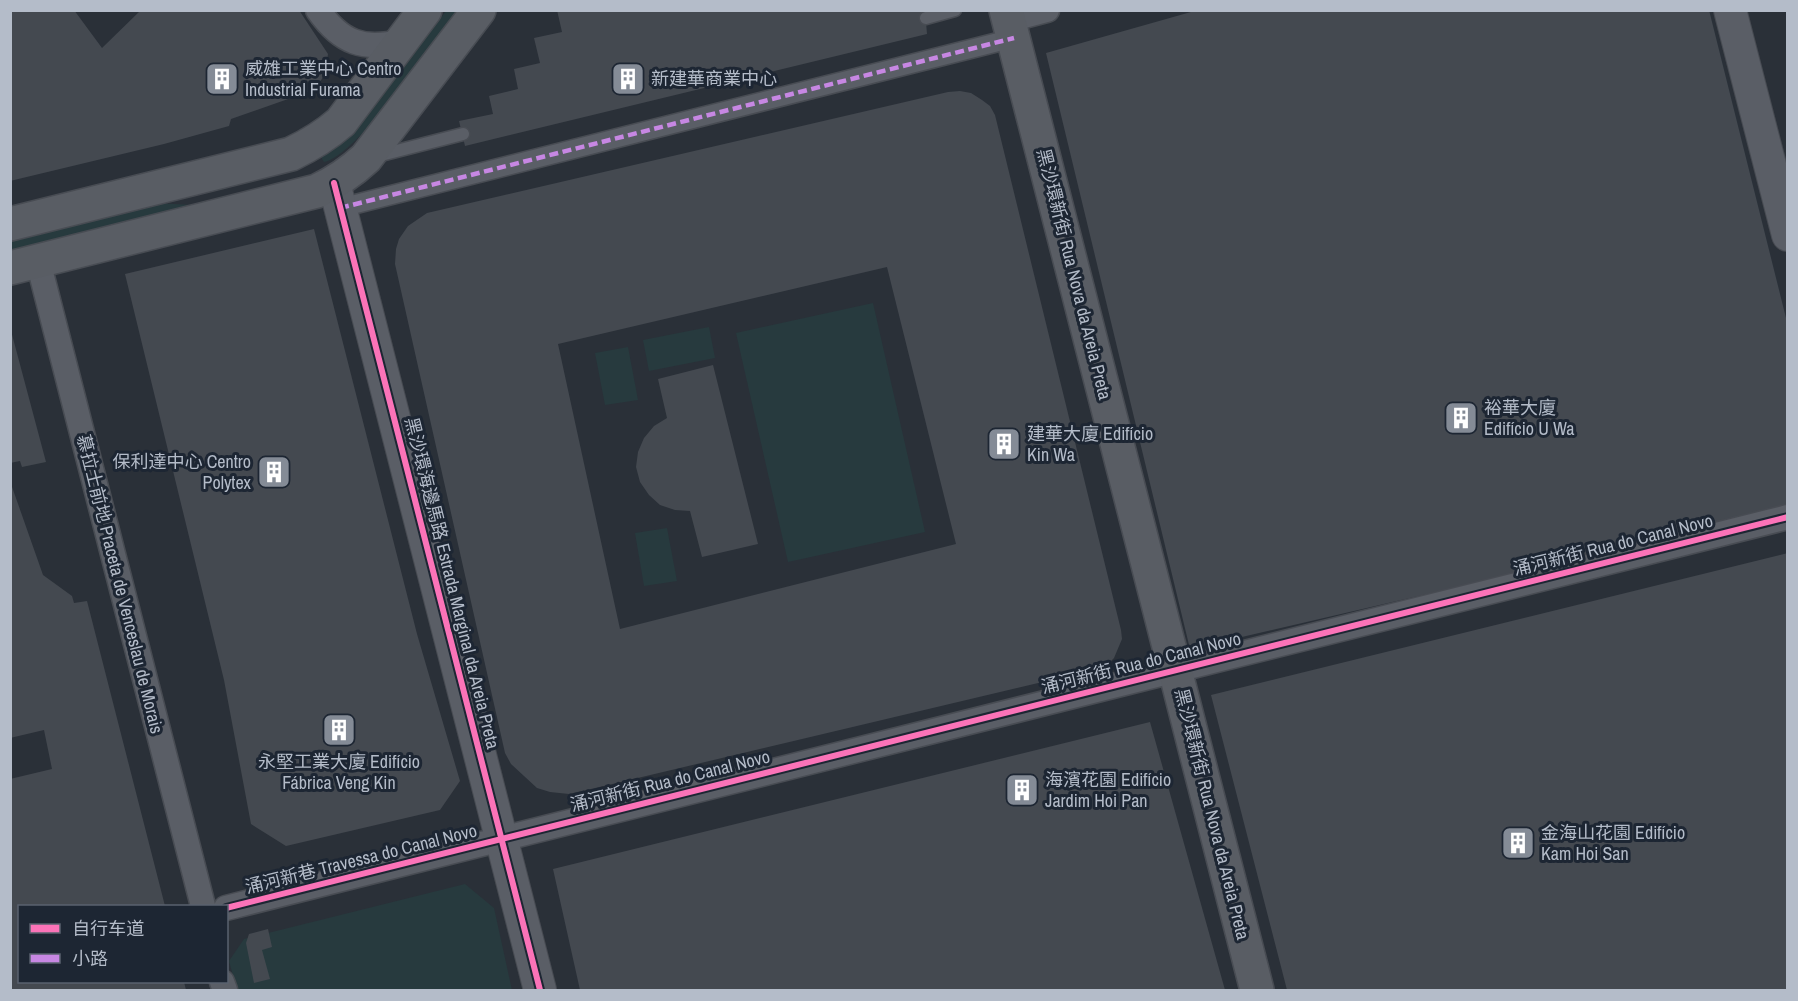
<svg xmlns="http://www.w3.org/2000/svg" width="1798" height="1001" font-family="'Archivo Narrow','Noto Sans SC',sans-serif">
<rect width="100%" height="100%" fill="#2a3038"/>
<!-- green -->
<path fill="#273a3e" d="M 446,11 L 459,11 C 437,40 356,157 324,162 L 322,159 L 322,155 L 365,118 Z
M 289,181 L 11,258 L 10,237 L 154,203 L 193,205 Z
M 873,303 L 925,532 L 788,562 L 736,333 Z
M 709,327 L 715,358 L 649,371 L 643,340 Z
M 628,347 L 638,400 L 605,405 L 595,353 Z
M 667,528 L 677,581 L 644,586 L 635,533 Z
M 465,884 L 494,908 L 512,990 L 237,990 L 229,961 L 244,939 Z"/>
<!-- building -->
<path fill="#444950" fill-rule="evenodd" d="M 10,10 L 74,10 L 102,48 L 141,10 L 299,10 L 328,54 L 325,74 L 318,85 L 308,92 L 231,119 L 229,126 L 164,144 L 10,181 Z
M 557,10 L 925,10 L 927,34 L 465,146 L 459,121 L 493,114 L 489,96 L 518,89 L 514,69 L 540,63 L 534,38 L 562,32 Z
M 1198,10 L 1709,10 L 1788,326 L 1788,510 L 1190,649 L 1046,53 Z
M 960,91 L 971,93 L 982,100 L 990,106 L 995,115 L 1121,630 L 1122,639 L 1114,658 L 1107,665 L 1093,670 L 604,786 L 569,794 L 550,792 L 537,788 L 511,764 L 505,753 L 395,264 L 396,249 L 399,239 L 408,226 L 427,213 L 948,92 ZM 887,267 L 956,544 L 620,629 L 558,344 Z
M 314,229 L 417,634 L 460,781 L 440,810 L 286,846 L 251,824 L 224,680 L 125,274 Z
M 10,327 L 46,462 L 22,467 L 20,461 L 10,463 Z
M 713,365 L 758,544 L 702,557 L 690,511 L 675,510 L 660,505 L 649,495 L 640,482 L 636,467 L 638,452 L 644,438 L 654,426 L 667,418 L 658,379 Z
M 11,484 L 43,575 L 72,596 L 74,603 L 87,601 L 165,906 L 20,906 L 20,982 L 184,982 L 186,990 L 10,990 L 10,779 L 52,769 L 44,730 L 10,738 Z
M 1788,553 L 1788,990 L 1287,990 L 1211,695 Z
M 1150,722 L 1225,990 L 580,990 L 553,869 Z
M 268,929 L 272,947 L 262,950 L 270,979 L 254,983 L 246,943 L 249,934 Z"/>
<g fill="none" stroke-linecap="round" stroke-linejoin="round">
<!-- service casing -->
<g stroke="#484c53" stroke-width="15">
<path id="service" d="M 926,18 L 955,10
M 377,156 L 463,134"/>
</g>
<!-- pedestrian casing -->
<g stroke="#484c53" stroke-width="21">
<path id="pedestrian" d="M 340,208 L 1014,38"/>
</g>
<!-- minor casing -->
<g stroke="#484c53" stroke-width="27">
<path id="minor" d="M 318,10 C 341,43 364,51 402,41
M 1009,20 L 1047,10
M 38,261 L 203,906
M 226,908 L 1788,517
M 222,982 L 225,990"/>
</g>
<!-- tertiary casing -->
<g stroke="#484c53" stroke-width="34">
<path id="tertiary" d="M 1730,10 L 1788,235
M 334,183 L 540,990"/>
</g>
<!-- secondary casing -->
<g stroke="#484c53" stroke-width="36">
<path id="secondary" d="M 1006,10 L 1257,990
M 10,224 L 291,154 C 310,145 326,135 341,122 L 425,10
M 10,268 L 317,191 C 336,182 351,172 366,158 L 479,10"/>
</g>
<!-- service -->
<use href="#service" stroke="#5a5e66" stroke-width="12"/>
<!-- pedestrian -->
<use href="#pedestrian" stroke="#5a5e66" stroke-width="18"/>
<!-- minor -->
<use href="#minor" stroke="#5a5e66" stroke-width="24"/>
<!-- tertiary -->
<use href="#tertiary" stroke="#5a5e66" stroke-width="32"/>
<!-- secondary -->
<use href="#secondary" stroke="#595d64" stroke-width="33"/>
<!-- quiet -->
<path stroke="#c787e3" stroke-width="4.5" stroke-dasharray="9 4.5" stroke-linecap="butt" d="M 340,208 L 1014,38"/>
<!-- cycleway casing -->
<g stroke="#1d2633" stroke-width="10">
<path id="cycleway" d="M 334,183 L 540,990
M 226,908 L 1788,517"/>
</g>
<!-- cycleway -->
<use href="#cycleway" stroke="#fb73b8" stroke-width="6"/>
</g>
<!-- icons -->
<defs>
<g id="building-square" transform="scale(1.725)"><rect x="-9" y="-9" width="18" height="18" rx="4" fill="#848b96" stroke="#1d2633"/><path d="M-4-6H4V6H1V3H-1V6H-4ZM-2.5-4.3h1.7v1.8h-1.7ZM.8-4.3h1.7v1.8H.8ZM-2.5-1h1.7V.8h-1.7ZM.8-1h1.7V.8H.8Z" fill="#fff"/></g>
</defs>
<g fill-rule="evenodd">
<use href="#building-square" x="222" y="79"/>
<use href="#building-square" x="628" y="79"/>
<use href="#building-square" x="1461" y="418"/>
<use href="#building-square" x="1004" y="444"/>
<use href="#building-square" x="274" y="472"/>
<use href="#building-square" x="339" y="730"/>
<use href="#building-square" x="1022" y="790"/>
<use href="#building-square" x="1518" y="843"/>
</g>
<g text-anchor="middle" stroke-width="6" stroke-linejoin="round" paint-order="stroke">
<!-- poi labels -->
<g font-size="18" fill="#b4bcc9" stroke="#1d2633" text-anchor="start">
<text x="245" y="75">威雄工業中心 Centro<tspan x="245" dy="21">Industrial Furama</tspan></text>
<text x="651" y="85">新建華商業中心</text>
<text x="1484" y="414">裕華大廈<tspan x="1484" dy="21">Edifício U Wa</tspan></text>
<text x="1027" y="440">建華大廈 Edifício<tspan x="1027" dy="21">Kin Wa</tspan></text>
<text x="251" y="468" text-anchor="end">保利達中心 Centro<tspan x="251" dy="21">Polytex</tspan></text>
<text x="339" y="768" text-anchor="middle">永堅工業大廈 Edifício<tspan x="339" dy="21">Fábrica Veng Kin</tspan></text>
<text x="1045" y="786">海濱花園 Edifício<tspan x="1045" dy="21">Jardim Hoi Pan</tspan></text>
<text x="1541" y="839">金海山花園 Edifício<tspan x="1541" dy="21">Kam Hoi San</tspan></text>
</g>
<!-- street labels -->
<g font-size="18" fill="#b4bcc9" stroke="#1d2633">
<text transform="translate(1074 274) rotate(76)" y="6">黑沙環新街 Rua Nova da Areia Preta</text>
<text transform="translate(1613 545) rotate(-14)" y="6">涌河新街 Rua do Canal Novo</text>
<text transform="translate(452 583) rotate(76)" y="6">黑沙環海邊馬路 Estrada Marginal da Areia Preta</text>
<text transform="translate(120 584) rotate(76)" y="6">慕拉士前地 Praceta de Venceslau de Morais</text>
<text transform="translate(1141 663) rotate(-14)" y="6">涌河新街 Rua do Canal Novo</text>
<text transform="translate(670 781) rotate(-14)" y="6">涌河新街 Rua do Canal Novo</text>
<text transform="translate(1212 814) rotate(76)" y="6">黑沙環新街 Rua Nova da Areia Preta</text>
<text transform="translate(361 859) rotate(-14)" y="6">涌河新巷 Travessa do Canal Novo</text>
</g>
</g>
<!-- border -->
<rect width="1798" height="1001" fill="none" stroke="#b4bcc9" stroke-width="24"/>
<!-- legend -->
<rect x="18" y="905" width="210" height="78" fill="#1d2633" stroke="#59626f" stroke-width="1.5"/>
<rect x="30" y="924" width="30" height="9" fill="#fb73b8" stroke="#59626f" stroke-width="1.5"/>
<text x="72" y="935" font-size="18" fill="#b4bcc9">自行车道</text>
<rect x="30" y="954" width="30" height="9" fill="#c787e3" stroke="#59626f" stroke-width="1.5"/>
<text x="72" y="965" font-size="18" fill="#b4bcc9">小路</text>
</svg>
